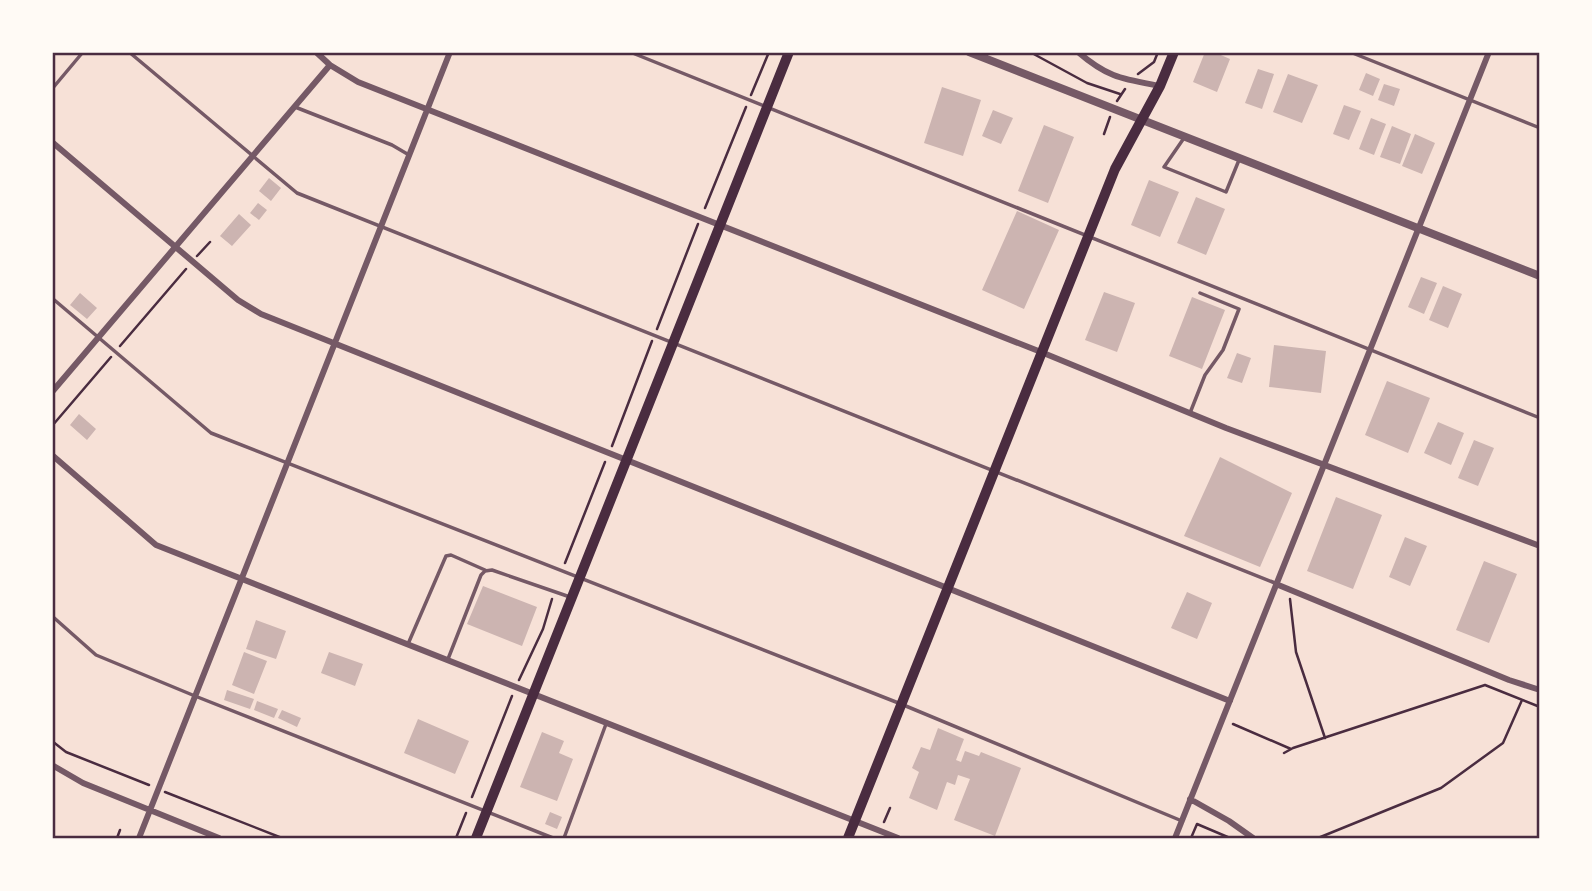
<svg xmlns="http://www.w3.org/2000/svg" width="1592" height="891" font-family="Inter,sans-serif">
<rect width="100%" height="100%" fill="#f7e1d7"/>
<!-- building -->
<path fill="#ccb4b1" d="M 1205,52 L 1214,52 L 1230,59 L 1217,92 L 1193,82 Z
M 1258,69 L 1274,74 L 1262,109 L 1245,103 Z
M 1366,73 L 1380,79 L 1373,96 L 1359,90 Z
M 1288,74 L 1318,85 L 1302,123 L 1273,112 Z
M 1384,84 L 1400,89 L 1394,106 L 1378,100 Z
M 942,87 L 981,100 L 963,156 L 924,143 Z
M 1344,105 L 1361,111 L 1349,140 L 1333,134 Z
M 993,110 L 1013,118 L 1001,144 L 982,136 Z
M 1371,118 L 1386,124 L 1374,155 L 1359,149 Z
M 1044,125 L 1074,137 L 1048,203 L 1018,191 Z
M 1392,126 L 1411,134 L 1400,164 L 1380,157 Z
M 1415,134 L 1435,143 L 1422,174 L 1402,166 Z
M 269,178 L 281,188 L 271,201 L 259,191 Z
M 1149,180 L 1179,192 L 1160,237 L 1131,225 Z
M 1196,197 L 1225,209 L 1206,255 L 1177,243 Z
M 258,203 L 267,210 L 259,220 L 250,213 Z
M 1017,211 L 1059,230 L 1024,309 L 982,290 Z
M 239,214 L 251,225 L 232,246 L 220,236 Z
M 1421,277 L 1437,283 L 1424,314 L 1408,307 Z
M 1443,286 L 1462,294 L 1448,328 L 1429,320 Z
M 1104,292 L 1135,303 L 1117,352 L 1085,340 Z
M 80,293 L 97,308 L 87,319 L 70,305 Z
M 1192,297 L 1225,310 L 1202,369 L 1169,356 Z
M 1274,345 L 1326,351 L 1321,393 L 1269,387 Z
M 1237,353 L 1251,358 L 1242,383 L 1227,378 Z
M 1387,381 L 1430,398 L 1408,453 L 1365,435 Z
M 79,414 L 96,429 L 87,440 L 70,425 Z
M 1438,422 L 1464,433 L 1451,465 L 1424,453 Z
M 1474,440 L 1494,448 L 1478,486 L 1458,478 Z
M 1220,457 L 1292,493 L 1260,567 L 1184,536 Z
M 1336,497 L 1382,515 L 1353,589 L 1307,571 Z
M 1405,537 L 1427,546 L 1410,586 L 1389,577 Z
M 1484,561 L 1517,574 L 1489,643 L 1456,630 Z
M 483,586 L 537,607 L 522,646 L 467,624 Z
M 1187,592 L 1212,603 L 1197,639 L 1171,628 Z
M 256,620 L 286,631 L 276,659 L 246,649 Z
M 244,652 L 267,661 L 254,694 L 232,685 Z
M 329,652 L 363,664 L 355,686 L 321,673 Z
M 227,690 L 254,699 L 250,709 L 224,700 Z
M 257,701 L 278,709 L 274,718 L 254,710 Z
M 282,710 L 301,718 L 297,727 L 278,718 Z
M 418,719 L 469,741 L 455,774 L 404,753 Z
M 938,728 L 964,739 L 956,760 L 961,762 L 965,751 L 979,756 L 981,752 L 1021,768 L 995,836 L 954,820 L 970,779 L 958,775 L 955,785 L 947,782 L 937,810 L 909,798 L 919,772 L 912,768 L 921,747 L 930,750 Z
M 542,732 L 564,741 L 559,753 L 573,759 L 557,801 L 520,787 Z
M 550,812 L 562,817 L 557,829 L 545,824 Z"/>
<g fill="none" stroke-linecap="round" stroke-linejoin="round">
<!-- path -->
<path stroke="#4a2c40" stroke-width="2.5" d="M 1030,52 L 1087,83 L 1120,94
M 1138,74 L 1154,62 L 1158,52
M 751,95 L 769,52
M 1117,101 L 1125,89
M 1104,134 L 1110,117
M 705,208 L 746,107
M 197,256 L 210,242
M 657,329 L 698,224
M 120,346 L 186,269
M 52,426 L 111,357
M 612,446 L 652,341
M 565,563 L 605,462
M 1290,599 L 1296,652 L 1325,738
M 519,680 L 543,629 L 552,599
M 1233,724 L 1291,749
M 52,741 L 66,752 L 149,785
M 1284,753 L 1293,748 L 1485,685 L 1540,707
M 165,792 L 282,838
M 472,797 L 512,696
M 884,822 L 890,808
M 117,838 L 120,830
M 456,838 L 466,813
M 1191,838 L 1197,824 L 1230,838
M 1318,838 L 1441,788 L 1503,743 L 1522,700"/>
<!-- service -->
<path stroke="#755966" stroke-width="3.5" d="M 129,52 L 297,193 L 1275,583
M 630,52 L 1540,418
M 1350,52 L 1540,128
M 52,89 L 83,52
M 295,107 L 392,145 L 409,155
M 1184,138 L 1164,167 L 1226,192 L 1239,160
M 52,298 L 211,433 L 901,704 L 1182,821
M 1190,413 L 1205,375 L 1223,350 L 1239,309 L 1200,293
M 52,616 L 96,655 L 195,696 L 553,838
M 408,644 L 446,556 L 451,555 L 485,570
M 448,659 L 481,575 L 485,571 L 492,570 L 570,597
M 564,838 L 606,724"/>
<!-- minor -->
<path stroke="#755966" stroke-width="6" d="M 316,52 L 330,65 L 358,82 L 1041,352 L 1226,428 L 1540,546
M 1078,52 C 1108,78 1123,79 1160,86
M 52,142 L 238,300 L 261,314 L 1230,701
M 52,392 L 330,65
M 52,455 L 156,545 L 898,838
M 1276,584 L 1509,680 L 1540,690
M 52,765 L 83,783 L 219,838
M 1190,799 L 1229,821 L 1253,838
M 139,838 L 450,52
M 1175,838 L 1489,52"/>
<!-- tertiary -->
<path stroke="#755966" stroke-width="8" d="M 969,52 L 1540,276"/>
<!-- secondary -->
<path stroke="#4a2c40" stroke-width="10" d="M 476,838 L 789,52
M 848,838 L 1115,169 L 1160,86 L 1174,52"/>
</g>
<!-- border -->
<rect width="1592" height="891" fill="none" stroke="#fffaf5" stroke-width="108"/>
<rect x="54" y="54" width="1484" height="783" fill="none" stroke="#4a2c40" stroke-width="2.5"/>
</svg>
